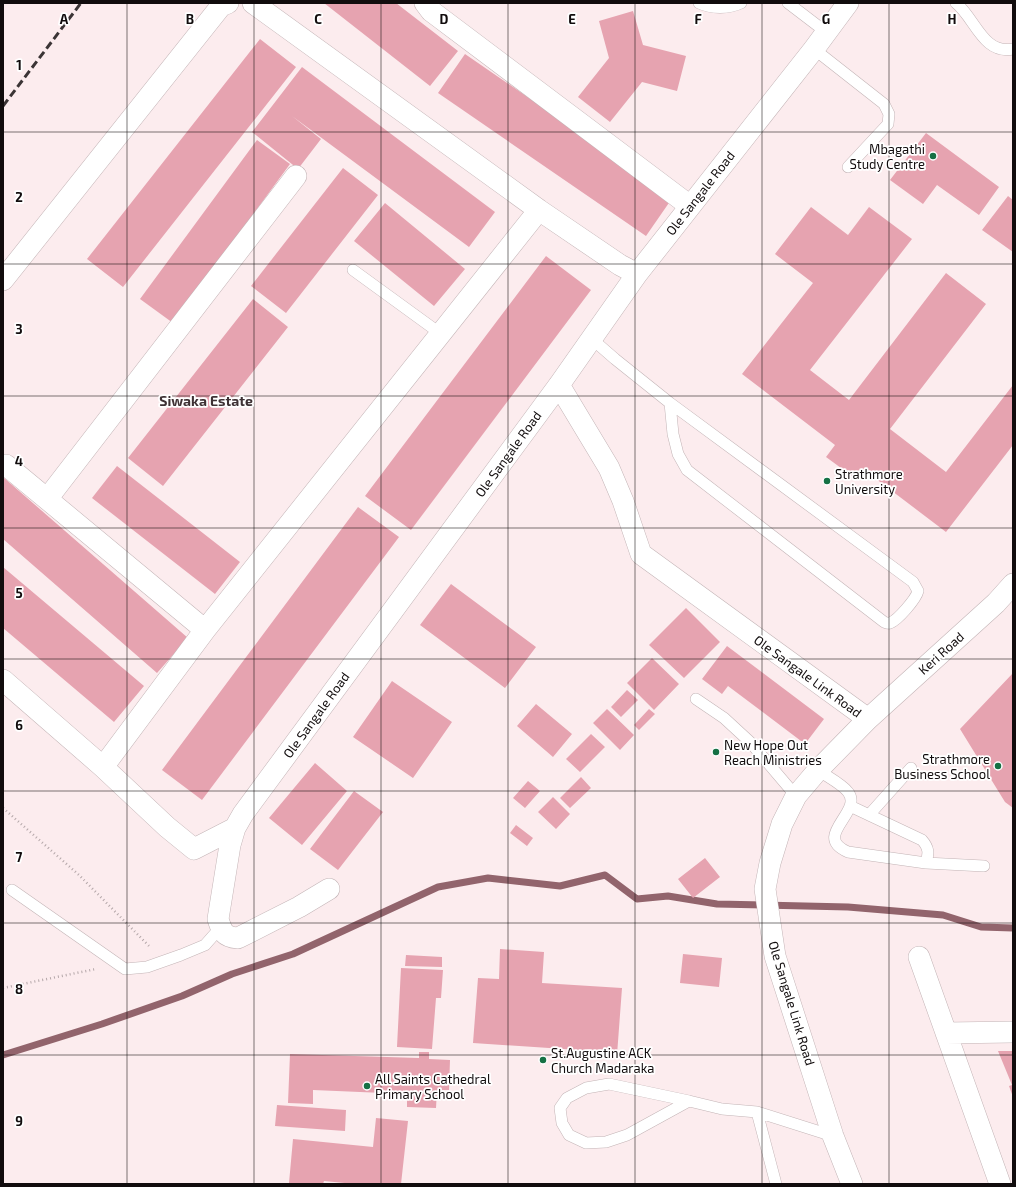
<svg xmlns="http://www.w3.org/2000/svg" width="1016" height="1187" font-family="'Exo 2',sans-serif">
<rect width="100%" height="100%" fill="#fcecee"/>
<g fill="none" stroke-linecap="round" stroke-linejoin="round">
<!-- stream -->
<path stroke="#92646c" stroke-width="7" d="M 3,1055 L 102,1024 L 182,996 L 232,974 L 293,954 L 438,887 L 488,878 L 560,886 L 605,875 L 637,899 L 668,896 L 717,904 L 848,907 L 943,915 L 981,927 L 1013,928"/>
</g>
<!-- building -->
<path fill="#e6a3b0" d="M 324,3 L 396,3 L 458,51 L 430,86 Z
M 633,11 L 643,45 L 686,56 L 677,91 L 642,82 L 610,122 L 578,97 L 609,58 L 599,21 Z
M 260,39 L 296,67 L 123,287 L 87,259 Z
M 465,54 L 673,197 L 646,236 L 438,93 Z
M 302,67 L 495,212 L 469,247 L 292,116 L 321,139 L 298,169 L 252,132 Z
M 926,133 L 999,187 L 979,215 L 937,185 L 923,204 L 890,180 Z
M 257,140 L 290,164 L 173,323 L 140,299 Z
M 343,168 L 378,195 L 286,313 L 251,286 Z
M 1008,196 L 1013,200 L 1013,252 L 982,230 Z
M 385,203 L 465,269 L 434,306 L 354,241 Z
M 811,207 L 848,235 L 869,207 L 912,239 L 810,370 L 849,400 L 946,273 L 986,304 L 890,429 L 946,472 L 1013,385 L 1013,445 L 946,532 L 863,469 L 856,479 L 826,457 L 835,445 L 742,374 L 813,283 L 775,254 Z
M 546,256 L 591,290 L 411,530 L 365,496 Z
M 253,299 L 288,327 L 163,486 L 128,458 Z
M 117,466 L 240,562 L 215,594 L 92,498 Z
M 3,477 L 188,638 L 157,673 L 3,539 Z
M 358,507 L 399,537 L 202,800 L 162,770 Z
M 3,567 L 144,686 L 114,722 L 3,628 Z
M 451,584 L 536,647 L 505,688 L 420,625 Z
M 686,608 L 720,642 L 684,678 L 649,645 Z
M 727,646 L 824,719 L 805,744 L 728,686 L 722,694 L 702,679 Z
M 652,658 L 679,684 L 654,710 L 627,683 Z
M 1013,673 L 1013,808 L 1005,802 L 960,729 Z
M 392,681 L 452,722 L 413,778 L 353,737 Z
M 627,690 L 638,700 L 621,717 L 611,707 Z
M 536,704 L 572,734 L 553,757 L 517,726 Z
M 607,709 L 634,735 L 620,750 L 593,723 Z
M 649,709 L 655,714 L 639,730 L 634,725 Z
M 591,734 L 605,747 L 580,772 L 566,759 Z
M 315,763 L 347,791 L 302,845 L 269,818 Z
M 581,777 L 591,788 L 570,808 L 560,798 Z
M 528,781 L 540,791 L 525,808 L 513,798 Z
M 354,791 L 383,812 L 338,870 L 310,849 Z
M 553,797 L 570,814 L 556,829 L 538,812 Z
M 516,825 L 533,838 L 527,846 L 510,833 Z
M 705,858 L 720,877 L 693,898 L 678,879 Z
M 500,949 L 544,952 L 542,983 L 622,988 L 617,1055 L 579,1053 L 579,1050 L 473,1043 L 478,978 L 499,979 Z
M 683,954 L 722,958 L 719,987 L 680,983 Z
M 406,955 L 442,957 L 442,967 L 405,966 Z
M 401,968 L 443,970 L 441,998 L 436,998 L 432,1049 L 397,1047 Z
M 998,1051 L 1013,1051 L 1013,1097 L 1009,1086 L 1012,1085 Z
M 419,1052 L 429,1052 L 429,1059 L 450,1060 L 449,1090 L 437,1090 L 436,1108 L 407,1107 L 407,1094 L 313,1090 L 313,1104 L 288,1103 L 290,1054 L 419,1058 Z
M 277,1105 L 346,1110 L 345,1131 L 275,1126 Z
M 376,1118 L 408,1121 L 401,1184 L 355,1184 L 324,1181 L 323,1184 L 289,1183 L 293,1139 L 373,1147 Z"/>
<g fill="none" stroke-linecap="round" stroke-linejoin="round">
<!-- lane casing -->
<g stroke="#c3b4b6" stroke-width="12">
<path id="lane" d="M 699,3 C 711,9 729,9 741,3
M 788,3 L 826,32
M 956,3 C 975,18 983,55 1013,49
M 814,49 L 884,104 L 889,114 L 888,124 L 848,167
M 353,270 L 441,334
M 592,339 L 615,359 L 670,403 L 913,582 L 918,591 C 916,599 898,620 890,623 C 887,624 887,623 884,622 L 687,470 L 678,454 L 673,434 L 670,403
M 696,699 L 724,718 L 750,742 L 796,796
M 818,770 C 826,776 842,784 848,792 C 864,812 811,836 848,852 L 926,863 L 984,866
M 850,806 L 922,840 C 929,848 929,853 926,863
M 869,815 L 911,768
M 12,890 L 125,969 L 147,967 L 181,955 L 205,945 L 220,928
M 689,1101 L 627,1135 L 606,1142 L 586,1143 L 569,1135 L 562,1123 L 560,1108 L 567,1098 L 586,1088 L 609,1084 L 689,1101 L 722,1109 L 757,1112 L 833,1136
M 757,1112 L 776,1184"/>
</g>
<!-- street casing -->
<g stroke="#c3b4b6" stroke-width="22">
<path id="street" d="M 253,3 L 539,210 L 620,265 L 637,274
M 425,3 L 431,11 L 690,206
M 3,280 L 221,6 L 228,3
M 559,385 L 609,468 L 623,501 L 641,554 L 868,719
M 6,465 L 205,630
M 47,499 L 296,176
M 3,680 L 103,767 L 167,827 L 194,849 L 235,828
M 103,767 L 205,630 L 539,210
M 329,889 L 299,907 L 238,938 C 224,937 222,932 218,919 L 230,845 L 235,828 L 243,814 L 559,385 L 637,274 L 814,49 L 848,3
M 919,957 L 1000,1184
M 946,1033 L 1013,1032
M 852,1184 L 833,1136 L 775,956 L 765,889 L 770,863 L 782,824 L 796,796 L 818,770 L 868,719 L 996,603 L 1013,584"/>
</g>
<!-- path -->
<path stroke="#b4a7a9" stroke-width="2.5" stroke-dasharray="1 3" stroke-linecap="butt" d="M 3,808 L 79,875 L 151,948
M 3,988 L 96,969"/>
<!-- lane -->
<use href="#lane" stroke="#fff" stroke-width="11"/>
<!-- street -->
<use href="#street" stroke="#fff" stroke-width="21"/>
<!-- rail -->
<path stroke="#3b3435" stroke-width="3" stroke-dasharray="8 4" stroke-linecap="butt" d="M 3,106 L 81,3"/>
</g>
<!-- grid -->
<path fill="none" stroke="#110c0d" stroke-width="1" stroke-opacity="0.55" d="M 127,3 L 127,1184M 254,3 L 254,1184M 381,3 L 381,1184M 508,3 L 508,1184M 635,3 L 635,1184M 762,3 L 762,1184M 889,3 L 889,1184M 3,132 L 1013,132M 3,264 L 1013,264M 3,396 L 1013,396M 3,528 L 1013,528M 3,659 L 1013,659M 3,791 L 1013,791M 3,923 L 1013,923M 3,1055 L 1013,1055"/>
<!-- markers -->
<g fill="#157044" stroke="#fff" stroke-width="1.5">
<circle cx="933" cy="156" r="4"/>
<circle cx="827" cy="481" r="4"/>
<circle cx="716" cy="752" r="4"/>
<circle cx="998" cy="766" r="4"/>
<circle cx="543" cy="1060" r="4"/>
<circle cx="367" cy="1086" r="4"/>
</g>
<g text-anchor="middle" stroke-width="3.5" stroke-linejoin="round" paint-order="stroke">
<!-- poi labels -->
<g font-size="13" fill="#110c0d" stroke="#fff" text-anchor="start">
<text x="925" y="154" text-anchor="end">Mbagathi<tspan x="925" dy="15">Study Centre</tspan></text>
<text x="835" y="479">Strathmore<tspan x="835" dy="15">University</tspan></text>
<text x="724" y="750">New Hope Out<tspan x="724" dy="15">Reach Ministries</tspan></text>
<text x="990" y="764" text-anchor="end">Strathmore<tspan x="990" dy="15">Business School</tspan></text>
<text x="551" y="1058">St.Augustine ACK<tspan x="551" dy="15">Church Madaraka</tspan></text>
<text x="375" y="1084">All Saints Cathedral<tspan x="375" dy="15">Primary School</tspan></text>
</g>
<!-- street labels -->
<g font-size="13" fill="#110c0d" stroke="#fff">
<text transform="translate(700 193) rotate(-52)" y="5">Ole Sangale Road</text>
<text transform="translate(508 454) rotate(-54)" y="5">Ole Sangale Road</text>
<text transform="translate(941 653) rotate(-42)" y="5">Keri Road</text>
<text transform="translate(808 676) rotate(36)" y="5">Ole Sangale Link Road</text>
<text transform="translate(316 715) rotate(-54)" y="5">Ole Sangale Road</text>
<text transform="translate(792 1003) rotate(73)" y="5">Ole Sangale Link Road</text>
</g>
<!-- neighbourhood labels -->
<g font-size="14" font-weight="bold" fill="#3e3134" stroke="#fff">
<text x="206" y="406">Siwaka Estate</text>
</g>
</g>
<g font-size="13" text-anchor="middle" font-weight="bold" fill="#110c0d" stroke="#fff" stroke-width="3.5" stroke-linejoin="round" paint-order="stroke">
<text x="64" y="24">A</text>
<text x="190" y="24">B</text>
<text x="318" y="24">C</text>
<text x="444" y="24">D</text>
<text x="572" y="24">E</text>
<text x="698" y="24">F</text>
<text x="826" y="24">G</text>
<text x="952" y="24">H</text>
<text x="19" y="70">1</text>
<text x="19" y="202">2</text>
<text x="19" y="334">3</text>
<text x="19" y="466">4</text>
<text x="19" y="598">5</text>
<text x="19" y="730">6</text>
<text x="19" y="862">7</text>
<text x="19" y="994">8</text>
<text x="19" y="1126">9</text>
</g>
<!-- border -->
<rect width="1016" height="1187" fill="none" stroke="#110c0d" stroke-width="8"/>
</svg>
